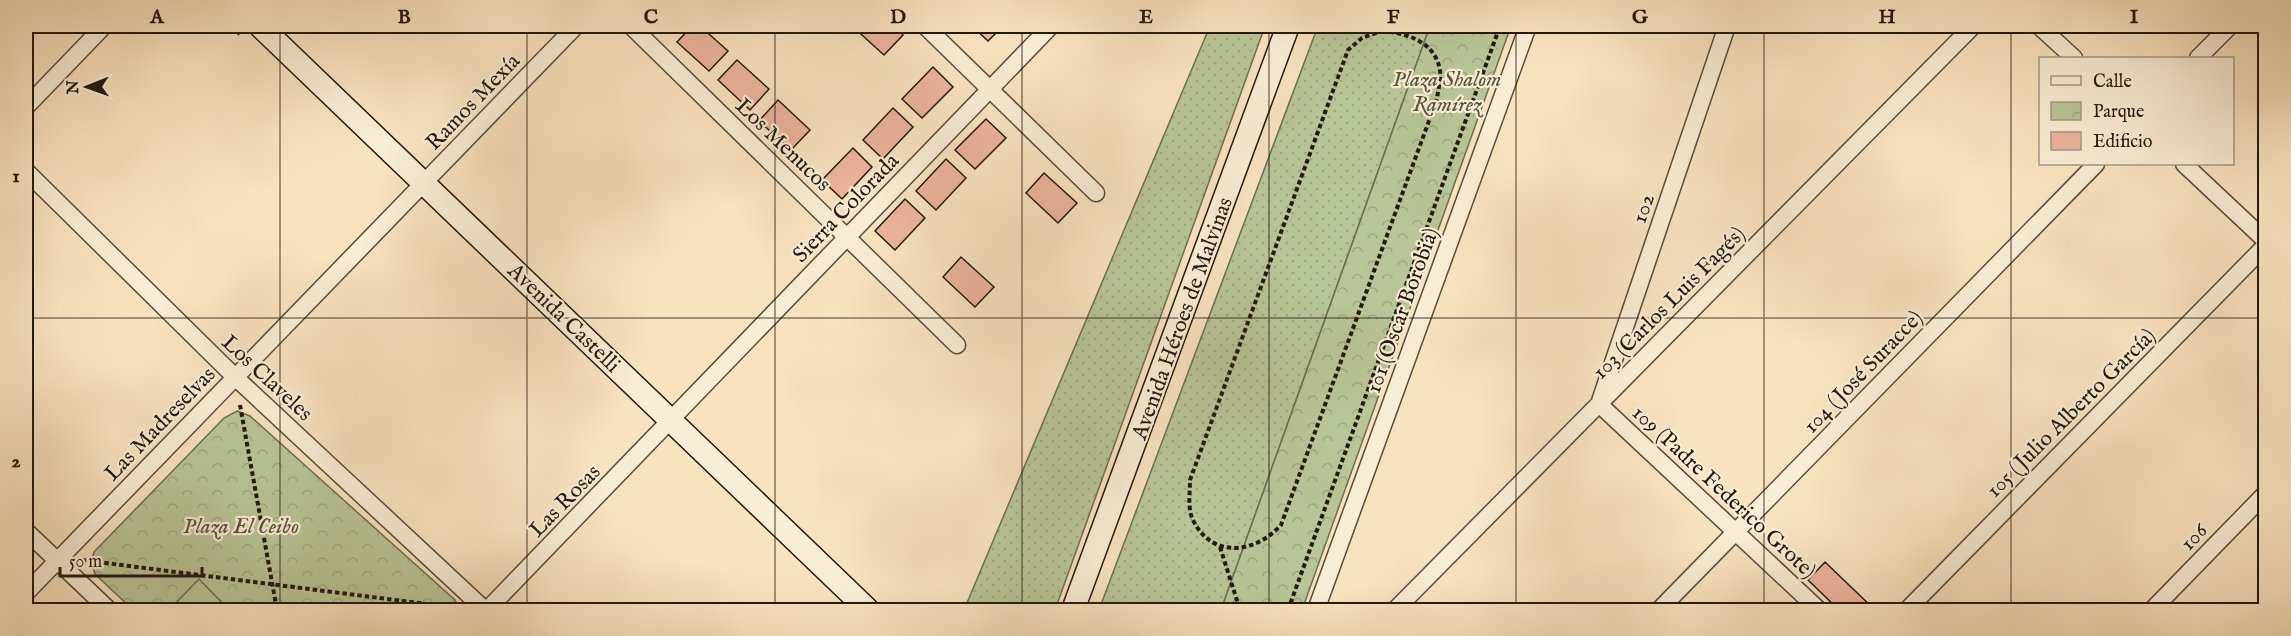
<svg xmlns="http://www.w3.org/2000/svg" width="2291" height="636" font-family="'IM FELL English',serif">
<defs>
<pattern id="grass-dots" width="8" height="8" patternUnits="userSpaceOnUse" patternTransform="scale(1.5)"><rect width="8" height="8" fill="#b8c596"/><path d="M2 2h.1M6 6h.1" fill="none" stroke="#9ea880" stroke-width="1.8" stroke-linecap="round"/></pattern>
<pattern id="park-crowns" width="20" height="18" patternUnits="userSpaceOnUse" patternTransform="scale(1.5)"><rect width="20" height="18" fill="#b8c596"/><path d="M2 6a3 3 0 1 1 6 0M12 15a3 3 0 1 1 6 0" fill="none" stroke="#9ea880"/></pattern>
</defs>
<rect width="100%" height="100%" fill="#f8e3bf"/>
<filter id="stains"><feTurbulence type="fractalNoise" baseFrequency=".00333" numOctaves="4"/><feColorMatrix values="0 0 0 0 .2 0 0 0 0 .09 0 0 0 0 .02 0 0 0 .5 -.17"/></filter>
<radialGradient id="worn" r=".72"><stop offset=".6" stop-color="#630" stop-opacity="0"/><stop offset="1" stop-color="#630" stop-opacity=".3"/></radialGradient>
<!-- grass -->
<path fill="url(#grass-dots)" stroke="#6d6e52" stroke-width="1.5" d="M 1210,26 L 1265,26 L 1055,610 L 964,610 Z
M 1318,26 L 1430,26 L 1221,610 L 1099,610 Z"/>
<!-- park -->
<path fill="url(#park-crowns)" stroke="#6d6e52" stroke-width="1.5" d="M 1430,26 L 1511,26 L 1302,610 L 1221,610 Z
M 237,411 L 250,416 L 455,600 L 459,610 L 133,610 L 95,574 L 91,562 L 94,552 L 224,418 Z"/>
<!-- pitch -->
<path fill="#b8c596" stroke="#6d6e52" stroke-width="1.5" d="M 199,579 L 229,610 L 169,610 Z"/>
<!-- building -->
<path fill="#ecb49c" stroke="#22180e" stroke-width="1.5" d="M 692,26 L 700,26 L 728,51 L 709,71 L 677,42 Z
M 852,26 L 893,26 L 903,35 L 884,55 Z
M 972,26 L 1003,26 L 988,41 Z
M 737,60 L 769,89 L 750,110 L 718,80 Z
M 933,67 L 953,87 L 922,118 L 902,99 Z
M 778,100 L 810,130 L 791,150 L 759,121 Z
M 893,108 L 913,127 L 883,159 L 863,140 Z
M 986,119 L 1006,138 L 975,169 L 955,150 Z
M 853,148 L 872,167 L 842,199 L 822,180 Z
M 946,159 L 966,178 L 936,210 L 916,191 Z
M 1044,173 L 1077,203 L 1058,223 L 1026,193 Z
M 905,199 L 925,218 L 895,250 L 875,231 Z
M 961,257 L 994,287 L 975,307 L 943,277 Z
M 1825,562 L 1875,610 L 1839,610 L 1808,580 Z"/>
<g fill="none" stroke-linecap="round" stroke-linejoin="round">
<!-- street casing -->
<g stroke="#584b3a" stroke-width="19">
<path id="street" d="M 631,26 L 957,345
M 925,26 L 1096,193
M 1727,26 L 1599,404 L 1819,610
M 2039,26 L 2074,58
M 2198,58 L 2230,26
M 26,107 L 104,26
M 2184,164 L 2266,241
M 26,171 L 235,377 L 485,610
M 26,531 L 109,610
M 26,593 L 576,26
M 487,610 L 1051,26
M 1316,610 L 1528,26
M 1395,610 L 1973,26
M 1659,610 L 2096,164
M 1907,610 L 2266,245
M 2152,610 L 2266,493"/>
</g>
<!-- secondary casing -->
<g stroke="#22180e" stroke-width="25">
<path id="secondary" d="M 260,26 L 868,610
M 1073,610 L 1288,26"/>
</g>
<!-- path -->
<path stroke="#22180e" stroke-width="4" stroke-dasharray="4.5 3" stroke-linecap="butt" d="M 231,26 L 241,35
M 1382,31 C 1407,33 1436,42 1440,71 C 1441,79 1438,90 1437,99 L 1281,525 C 1257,552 1214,560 1194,522 C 1187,510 1190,494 1190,480 L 1348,50 L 1362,38 Z
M 240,405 L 277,610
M 1220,547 L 1240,610
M 82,560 L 458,608
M 1288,610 L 1500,26"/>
<!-- street -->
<use href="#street" stroke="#faedd5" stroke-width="16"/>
<!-- secondary -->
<use href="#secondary" stroke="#faedd5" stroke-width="22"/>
</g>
<!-- grid -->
<path fill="none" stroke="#22180e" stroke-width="1.5" stroke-opacity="0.55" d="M 280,26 L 280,610M 527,26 L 527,610M 775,26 L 775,610M 1022,26 L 1022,610M 1269,26 L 1269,610M 1516,26 L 1516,610M 1764,26 L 1764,610M 2011,26 L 2011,610M 26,318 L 2266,318"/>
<g text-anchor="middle" stroke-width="4.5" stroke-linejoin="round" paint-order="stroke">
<!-- park labels -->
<g font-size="22" font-style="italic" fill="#56553e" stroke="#faedd5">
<text x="1447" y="86">Plaza Shalom<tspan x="1447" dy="25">Ramírez</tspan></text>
<text x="241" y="533">Plaza El Ceibo</text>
</g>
<!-- street labels -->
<g font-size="22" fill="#22180e" stroke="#faedd5">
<text transform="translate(472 101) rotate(-46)" y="8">Ramos Mexía</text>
<text transform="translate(784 144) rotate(44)" y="8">Los Menucos</text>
<text transform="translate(845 207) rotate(-46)" y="8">Sierra Colorada</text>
<text transform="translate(1642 208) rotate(-71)" y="8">102</text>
<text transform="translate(1668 302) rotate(-45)" y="8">103 (Carlos Luis Fagés)</text>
<text transform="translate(1401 310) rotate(-70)" y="8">101 (Oscar Borobia)</text>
<text transform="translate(565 317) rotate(44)" y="8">Avenida Castelli</text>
<text transform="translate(1181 318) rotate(-70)" y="8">Avenida Héroes de Malvinas</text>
<text transform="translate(1862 371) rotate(-46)" y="8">104 (José Suracce)</text>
<text transform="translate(268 377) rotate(43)" y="8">Los Claveles</text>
<text transform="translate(2070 412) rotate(-45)" y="8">105 (Julio Alberto García)</text>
<text transform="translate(159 423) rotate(-46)" y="8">Las Madreselvas</text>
<text transform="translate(1725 491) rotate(43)" y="8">109 (Padre Federico Grote)</text>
<text transform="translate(564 500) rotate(-46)" y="8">Las Rosas</text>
<text transform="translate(2193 536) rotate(-46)" y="8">106</text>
</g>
</g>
<!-- margin -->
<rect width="2291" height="636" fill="none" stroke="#f8e3bf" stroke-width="66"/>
<!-- legend -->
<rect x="2039" y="57" width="195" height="108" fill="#faedd5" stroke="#a49885" stroke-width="1.5"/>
<rect x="2051" y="76" width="30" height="9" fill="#faedd5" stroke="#a49885" stroke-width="1.5"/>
<text x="2093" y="87" font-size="18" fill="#22180e">Calle</text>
<rect x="2051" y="102" width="30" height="18" fill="url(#park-crowns)" stroke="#a49885" stroke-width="1.5"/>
<text x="2093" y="117" font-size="18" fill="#22180e">Parque</text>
<rect x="2051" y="132" width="30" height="18" fill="#ecb49c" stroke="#a49885" stroke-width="1.5"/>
<text x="2093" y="147" font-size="18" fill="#22180e">Edificio</text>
<!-- north arrow -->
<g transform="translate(87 87) rotate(269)" stroke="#faedd5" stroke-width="4.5" paint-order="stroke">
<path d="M0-4.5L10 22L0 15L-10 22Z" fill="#22180e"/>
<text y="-9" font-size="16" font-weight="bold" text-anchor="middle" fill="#22180e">N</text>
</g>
<!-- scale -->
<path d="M60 567v9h142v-9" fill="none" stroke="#22180e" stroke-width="3"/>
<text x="69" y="567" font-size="18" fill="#22180e" stroke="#faedd5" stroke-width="4.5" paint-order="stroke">50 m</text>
<rect x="33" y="33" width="2225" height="570" fill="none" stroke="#22180e" stroke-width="2"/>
<g font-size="20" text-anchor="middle" font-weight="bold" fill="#22180e">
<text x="157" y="23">A</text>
<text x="404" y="23">B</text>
<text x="651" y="23">C</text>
<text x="898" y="23">D</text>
<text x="1146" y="23">E</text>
<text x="1393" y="23">F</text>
<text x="1640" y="23">G</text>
<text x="1887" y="23">H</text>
<text x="2134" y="23">I</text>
<text x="16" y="182">1</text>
<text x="16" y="467">2</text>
</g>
<rect width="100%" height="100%" filter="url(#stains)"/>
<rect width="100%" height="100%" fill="url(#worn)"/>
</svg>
